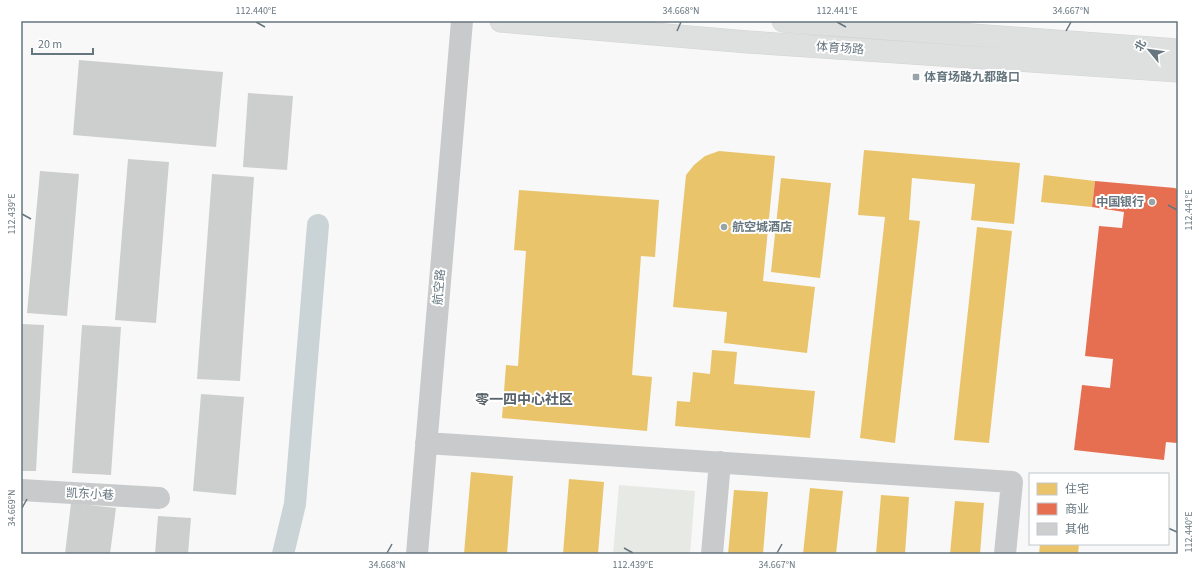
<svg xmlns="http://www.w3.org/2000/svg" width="1199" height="575" font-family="'Source Sans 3','Noto Sans SC',sans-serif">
<rect width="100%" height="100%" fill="#f8f8f8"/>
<!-- green -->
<path fill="#e7e9e5" d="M 619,485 L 695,491 L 690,554 L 613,554 Z"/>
<!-- homes -->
<path fill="#e9c46a" d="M 864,150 L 1020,163 L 1014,224 L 971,220 L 975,184 L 912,178 L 909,220 L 920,221 L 895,443 L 860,438 L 885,217 L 858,215 Z
M 719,151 L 775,156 L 763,281 L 815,287 L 807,353 L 724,343 L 727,312 L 673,307 L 686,175 L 694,165 L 705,156 Z
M 1044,175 L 1095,181 L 1092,207 L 1041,202 Z
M 781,178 L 831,183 L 820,278 L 771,272 Z
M 519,190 L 659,200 L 655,257 L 641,256 L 632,375 L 652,377 L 647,431 L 502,418 L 506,365 L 518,366 L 526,251 L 514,250 Z
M 977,227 L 1012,231 L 989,443 L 954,440 Z
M 712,350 L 737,352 L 734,384 L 815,391 L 810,438 L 675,426 L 677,401 L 690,402 L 693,372 L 710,374 Z
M 471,472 L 513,476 L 507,554 L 464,554 Z
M 569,479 L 604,482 L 598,554 L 563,554 Z
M 810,488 L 843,491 L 836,554 L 803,554 Z
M 734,490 L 768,492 L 763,554 L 728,554 Z
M 881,495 L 909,497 L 905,554 L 876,554 Z
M 955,501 L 984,503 L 980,554 L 950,554 Z
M 1040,544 L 1079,544 L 1078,554 L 1039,554 Z"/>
<!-- shops -->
<path fill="#e76f51" d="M 1095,181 L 1175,188 L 1178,190 L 1178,437 L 1177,443 L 1166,442 L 1164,460 L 1074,450 L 1082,385 L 1110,388 L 1113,359 L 1085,356 L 1099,226 L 1122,228 L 1124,212 L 1092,207 Z"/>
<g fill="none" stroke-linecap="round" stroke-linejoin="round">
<!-- canal -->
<path stroke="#cad3d6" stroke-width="22" d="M 283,554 L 295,504 L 318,225"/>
</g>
<!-- building -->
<path fill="#cdcfcf" d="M 79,60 L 223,72 L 216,147 L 73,135 Z
M 248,93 L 293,96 L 287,170 L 243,167 Z
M 128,159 L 169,162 L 156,323 L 115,320 Z
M 40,171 L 79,174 L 67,316 L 27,313 Z
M 212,174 L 254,177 L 240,381 L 197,379 Z
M 21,324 L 44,325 L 36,471 L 21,471 Z
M 82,325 L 121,327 L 111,475 L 72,473 Z
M 201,394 L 244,397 L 236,495 L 193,491 Z
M 71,503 L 116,508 L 110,554 L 65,554 Z
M 158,516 L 191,518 L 188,554 L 155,554 Z"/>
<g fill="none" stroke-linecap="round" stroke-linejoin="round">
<!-- major casing -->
<g stroke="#d3d4d5" stroke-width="23">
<path id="major" d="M 501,21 L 748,42 L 1178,71
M 783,21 L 1178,50"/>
</g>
<!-- minor -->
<path stroke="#c9cacb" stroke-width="22" d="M 426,443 L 1012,482 L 1005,554
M 21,490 L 159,498
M 417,554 L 462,21
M 712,554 L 720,462"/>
<!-- major -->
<use href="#major" stroke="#dedfdf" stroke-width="22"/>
</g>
<!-- ticks -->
<path fill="none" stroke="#66767f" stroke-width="1.5" d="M 256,22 L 265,27M 837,22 L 846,27M 677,31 L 681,22M 1066,31 L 1071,22M 1168,205 L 1177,210M 22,214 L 31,219M 22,508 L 27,499M 1168,528 L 1177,532M 624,548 L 633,553M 387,553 L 392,544M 777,553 L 782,544"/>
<!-- markers -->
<g fill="#99a4a9" stroke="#fff" stroke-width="1.5">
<rect x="912" y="73" width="8" height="8" rx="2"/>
<circle cx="1152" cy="202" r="4"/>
<circle cx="724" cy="227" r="4"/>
</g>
<g text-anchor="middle" stroke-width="4" stroke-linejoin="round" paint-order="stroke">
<!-- street labels -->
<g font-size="12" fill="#66767f" stroke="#fff">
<text transform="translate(840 48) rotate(4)" y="4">体育场路</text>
<text transform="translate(439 287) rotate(-85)" y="4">航空路</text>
<text transform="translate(90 494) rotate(3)" y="4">凯东小巷</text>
</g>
<!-- poi labels -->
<g font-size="12" font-weight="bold" fill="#66767f" stroke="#fff" text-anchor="start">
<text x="924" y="81">体育场路九都路口</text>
<text x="1144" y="206" text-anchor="end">中国银行</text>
<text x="732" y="231">航空城酒店</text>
</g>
<!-- quarter labels -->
<g font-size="14" font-weight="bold" fill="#58636b" stroke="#fff">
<text x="524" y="404">零一四中心社区</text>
</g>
</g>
<!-- border -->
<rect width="1199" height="575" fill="none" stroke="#ffffff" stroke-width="44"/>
<!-- legend -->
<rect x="1029" y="473" width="140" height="72" fill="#ffffff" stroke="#c2c8cc"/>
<rect x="1037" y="483" width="20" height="12" fill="#e9c46a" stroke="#c2c8cc"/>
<text x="1065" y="493" font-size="12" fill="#66767f">住宅</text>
<rect x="1037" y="503" width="20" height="12" fill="#e76f51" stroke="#c2c8cc"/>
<text x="1065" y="513" font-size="12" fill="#66767f">商业</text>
<rect x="1037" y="523" width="20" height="12" fill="#cdcfcf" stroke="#c2c8cc"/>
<text x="1065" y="533" font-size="12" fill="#66767f">其他</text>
<!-- north arrow -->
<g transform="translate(1149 50) rotate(299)" stroke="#ffffff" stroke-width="3" paint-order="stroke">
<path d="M0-3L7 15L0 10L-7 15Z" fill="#66767f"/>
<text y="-6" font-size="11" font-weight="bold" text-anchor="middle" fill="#66767f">北</text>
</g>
<!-- scale -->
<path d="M32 48v6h61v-6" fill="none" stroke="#66767f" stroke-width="2"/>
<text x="38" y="48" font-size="12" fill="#66767f" stroke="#ffffff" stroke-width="3" paint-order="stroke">20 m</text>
<rect x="22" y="22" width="1155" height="531" fill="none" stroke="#66767f" stroke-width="1.5"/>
<g font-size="10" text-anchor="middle" fill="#66767f">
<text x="256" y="14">112.440°E</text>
<text x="681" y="14">34.668°N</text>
<text x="837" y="14">112.441°E</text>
<text x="1071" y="14">34.667°N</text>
<text transform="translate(1188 210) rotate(-90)" y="4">112.441°E</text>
<text transform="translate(11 214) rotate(-90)" y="4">112.439°E</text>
<text transform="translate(11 508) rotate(-90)" y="4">34.669°N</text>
<text transform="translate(1188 532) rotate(-90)" y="4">112.440°E</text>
<text x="387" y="568">34.668°N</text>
<text x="633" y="568">112.439°E</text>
<text x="777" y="568">34.667°N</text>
</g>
</svg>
